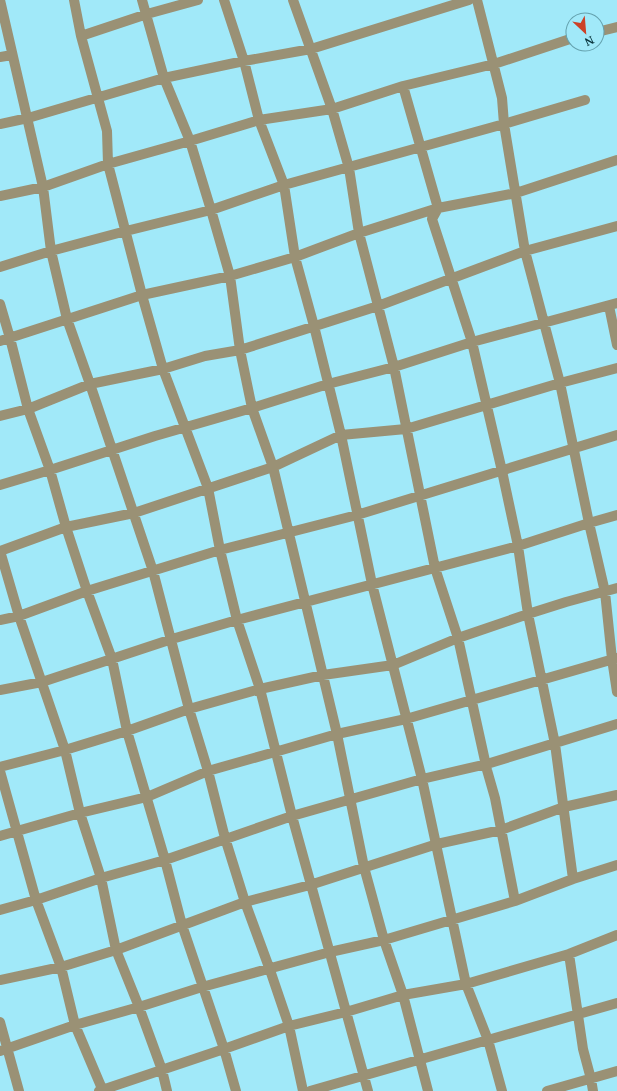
<svg xmlns="http://www.w3.org/2000/svg" width="617" height="1091" font-family="'Noto Serif',serif">
<rect width="100%" height="100%" fill="#a1e9f9"/>
<g fill="none" stroke-linecap="round" stroke-linejoin="round">
<!-- minor -->
<path stroke="#9a9175" stroke-width="10" d="M 0,0 L 43,187 L 51,251 L 67,319 L 90,384 L 153,571 L 189,709 L 208,771 L 225,838 L 245,902 L 270,970 L 289,1026 L 303,1091
M 74,0 L 81,36 L 107,131 L 108,164 L 142,295 L 163,369 L 208,488 L 220,550 L 237,620 L 260,689 L 292,816 L 368,1091
M 142,0 L 164,78 L 190,141 L 211,210 L 230,276 L 240,350 L 252,408 L 273,467 L 337,734 L 364,867 L 384,940 L 403,995 L 428,1091
M 224,0 L 244,61 L 259,120 L 284,185 L 295,257 L 314,326 L 341,435 L 372,584 L 422,779 L 466,984 L 488,1040 L 502,1091
M 293,0 L 332,109 L 349,168 L 359,233 L 394,367 L 435,568 L 458,638 L 487,770 L 495,798 L 515,901
M 477,0 L 502,98 L 504,124 L 525,251 L 560,383 L 589,523 L 605,592 L 612,659 L 617,692
M 597,32 L 617,27
M 81,36 L 147,14 L 198,0
M 0,57 L 12,55
M 403,86 L 438,208 L 432,219 L 472,342 L 502,471 L 518,546 L 528,614 L 555,744 L 573,879
M 0,124 L 28,118 L 164,78 L 244,61 L 311,49 L 469,0
M 0,196 L 43,187 L 108,164 L 190,141 L 259,120 L 332,109 L 403,86 L 494,64 L 573,38
M 0,267 L 51,251 L 126,231 L 211,210 L 284,185 L 504,124 L 585,100
M 0,304 L 10,338 L 28,409 L 50,470 L 66,527 L 87,591 L 112,659 L 127,731 L 165,860 L 182,925 L 224,1049 L 236,1091
M 609,306 L 617,345
M 0,341 L 142,295 L 230,276 L 295,257 L 359,233 L 438,208 L 516,193 L 617,160
M 0,416 L 28,409 L 90,384 L 163,369 L 205,356 L 240,350 L 378,306 L 525,251 L 617,226
M 0,485 L 50,470 L 155,436 L 252,408 L 328,384 L 394,367 L 472,342 L 617,303
M 0,551 L 66,527 L 134,513 L 273,467 L 341,435 L 406,429 L 560,383 L 617,368
M 0,551 L 19,616 L 65,750 L 80,813 L 101,878 L 116,950 L 139,1007 L 162,1070 L 167,1091
M 0,620 L 19,616 L 87,591 L 220,550 L 357,515 L 617,435
M 0,690 L 42,682 L 172,639 L 237,620 L 518,546 L 589,523 L 617,515
M 0,767 L 65,750 L 127,731 L 189,709 L 260,689 L 323,675 L 393,665 L 458,638 L 528,614 L 566,602 L 617,588
M 0,771 L 36,900 L 61,967 L 75,1025 L 103,1091
M 0,836 L 80,813 L 147,797 L 208,771 L 275,752 L 337,734 L 406,719 L 617,658
M 0,910 L 36,900 L 101,878 L 165,860 L 292,816 L 422,779 L 487,764 L 617,724
M 569,954 L 583,1049 L 591,1079 L 593,1091
M 0,980 L 61,967 L 116,950 L 245,902 L 310,885 L 437,844 L 501,830 L 564,807 L 617,795
M 0,1022 L 19,1091
M 0,1051 L 75,1025 L 139,1007 L 202,987 L 330,952 L 384,940 L 515,901 L 573,879 L 617,865
M 99,1091 L 224,1049 L 289,1026 L 346,1012 L 403,995 L 466,984 L 569,954 L 617,935
M 310,1091 L 617,1003
M 547,1091 L 617,1071"/>
</g>
<!-- north arrow -->
<g transform="translate(585 32) rotate(154)"><circle r="19" fill="#a1e9f9" stroke="#64a1ad"/>
<path d="M0-3L7 15L0 10L-7 15Z" fill="#cc4127"/>
<text y="-6" font-size="11" font-weight="bold" text-anchor="middle" fill="#09343c">N</text>
</g>
</svg>
